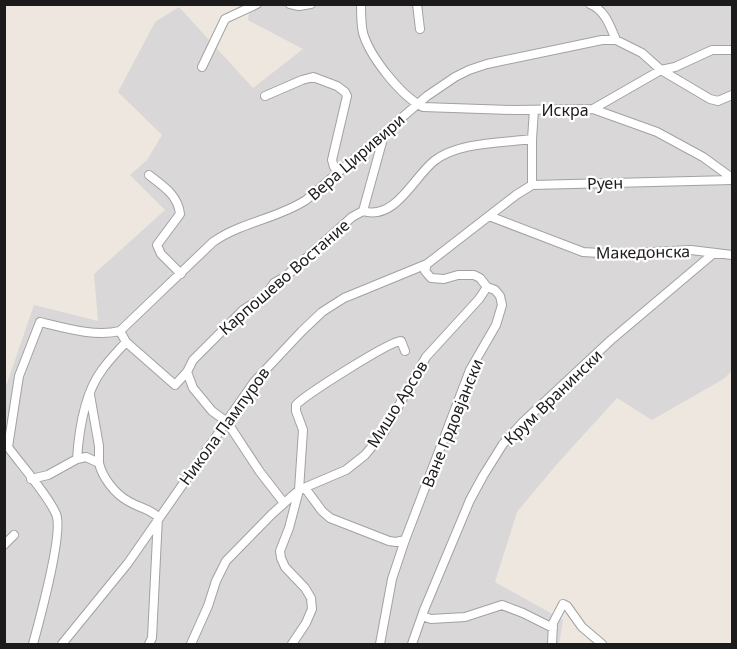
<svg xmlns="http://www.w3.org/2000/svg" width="737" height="649" font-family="'Noto Sans',sans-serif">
<rect width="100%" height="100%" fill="#ede7df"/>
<!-- residential -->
<path fill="#d9d7d8" d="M 250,5 L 732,5 L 732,370 L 725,378 L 652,420 L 617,398 L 558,463 L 517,512 L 495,582 L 563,620 L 559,644 L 5,644 L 5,389 L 34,305 L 98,321 L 94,274 L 165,210 L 130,175 L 147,160 L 162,135 L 118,92 L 155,22 L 179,7 L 253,88 L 303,49 L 248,20 Z"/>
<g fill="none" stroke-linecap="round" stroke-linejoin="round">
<!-- street casing -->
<g stroke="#a2a2a2" stroke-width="10">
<path id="street" d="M 290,4 L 299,6 L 311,4
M 361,4 C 361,14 361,24 363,33 C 370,57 401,96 423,107 L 513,110 L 593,109 L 657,132 L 703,157 L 732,178
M 417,4 L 420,29
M 590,4 C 605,10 610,26 616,40
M 202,67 L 225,19 L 257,4
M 265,96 L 302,80 L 313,77 L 337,86 L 345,92 L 347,96 L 332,160 L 334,167 L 338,172
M 593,109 L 661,70 L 675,67 L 712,50 L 732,50
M 149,175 C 163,186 178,195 180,214 L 157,245 L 161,254 L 181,274
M 532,185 L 532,139 L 534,110
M 363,211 L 384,135
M 489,216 L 583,252 L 616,254 L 691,250 L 732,255
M 120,331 L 213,242 C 241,222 277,219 306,200 L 427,96 L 455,77 L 469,70 L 487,64 L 602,40 L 616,40 L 642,53 L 661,70 L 710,99 L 718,101 L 732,95
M 120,331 L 126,342 L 175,385 L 187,372 L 193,360 L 243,310 L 266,295 L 274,283 L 285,277 L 352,217 L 363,211 C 395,221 413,178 434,161 C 458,142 501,143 532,139
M 187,372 L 193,388 L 212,411 L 227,422 L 260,472 L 284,503
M 90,395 L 99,446 L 99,463
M 8,447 C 21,465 48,495 56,514 C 64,531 39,622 33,644
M 8,447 L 19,376 L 40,322 C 65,328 95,337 120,331
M 77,459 C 79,429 84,394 102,370 C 109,360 118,351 126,342
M 31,479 L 48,475 L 77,459 L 86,457 L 99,463 C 102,477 115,494 128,501 C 139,508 149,508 158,517 L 152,638 L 149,644
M 305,488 L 322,511 L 330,518 L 389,541 L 396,542 L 405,540
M 4,545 L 14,535
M 422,616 L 431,619 L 465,617 L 502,605 L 523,613 L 553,628
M 62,644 L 128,563 L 254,382 L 302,331 L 322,312 L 344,298 L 427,264 L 516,195 L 532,185 L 732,180
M 191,644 L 208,606 L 216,581 L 226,561 L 272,514 L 299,490 L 346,470 L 365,455 L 384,432 L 426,357 L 479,299 L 487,287
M 292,644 L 306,623 L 312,609 L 311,598 L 305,588 L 285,567 L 281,558 L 280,551 L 289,528 L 299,490 L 303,430 L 296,411 L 296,405 C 305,395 390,341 401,341 L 405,351
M 380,644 L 392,579 L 405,540 L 470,370 L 496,325 L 502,305 L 500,296 L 495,290 L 487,287 L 480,278 L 474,275 L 458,275 L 444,279 L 431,278 L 425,271 L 427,264
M 412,644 L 424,610 L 470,500 L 483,476 L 503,444 L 522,423 L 611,340 L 714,253
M 552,644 L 553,623 L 563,604 L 567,606 L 582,627 L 602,644"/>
</g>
<!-- street -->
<use href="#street" stroke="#fff" stroke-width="8"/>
</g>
<g text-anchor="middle" stroke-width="4.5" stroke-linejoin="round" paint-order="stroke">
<!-- street labels -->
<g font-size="16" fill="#1b1b1b" stroke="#fff">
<text x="565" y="116">Искра</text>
<text transform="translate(356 157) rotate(-41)" y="6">Вера Циривири</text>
<text transform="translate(605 183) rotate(-2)" y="6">Руен</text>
<text transform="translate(643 252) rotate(-1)" y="6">Македонска</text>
<text transform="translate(284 277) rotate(-41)" y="6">Карпошево Востание</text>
<text transform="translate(553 397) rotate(-44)" y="6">Крум Вранински</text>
<text transform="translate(397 404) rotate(-58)" y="6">Мишо Арсов</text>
<text transform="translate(452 423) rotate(-68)" y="6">Ване Грдовјански</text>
<text transform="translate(224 426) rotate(-54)" y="6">Никола Пампуров</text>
</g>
</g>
<!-- border -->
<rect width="737" height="649" fill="none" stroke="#1b1b1b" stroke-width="12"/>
</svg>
